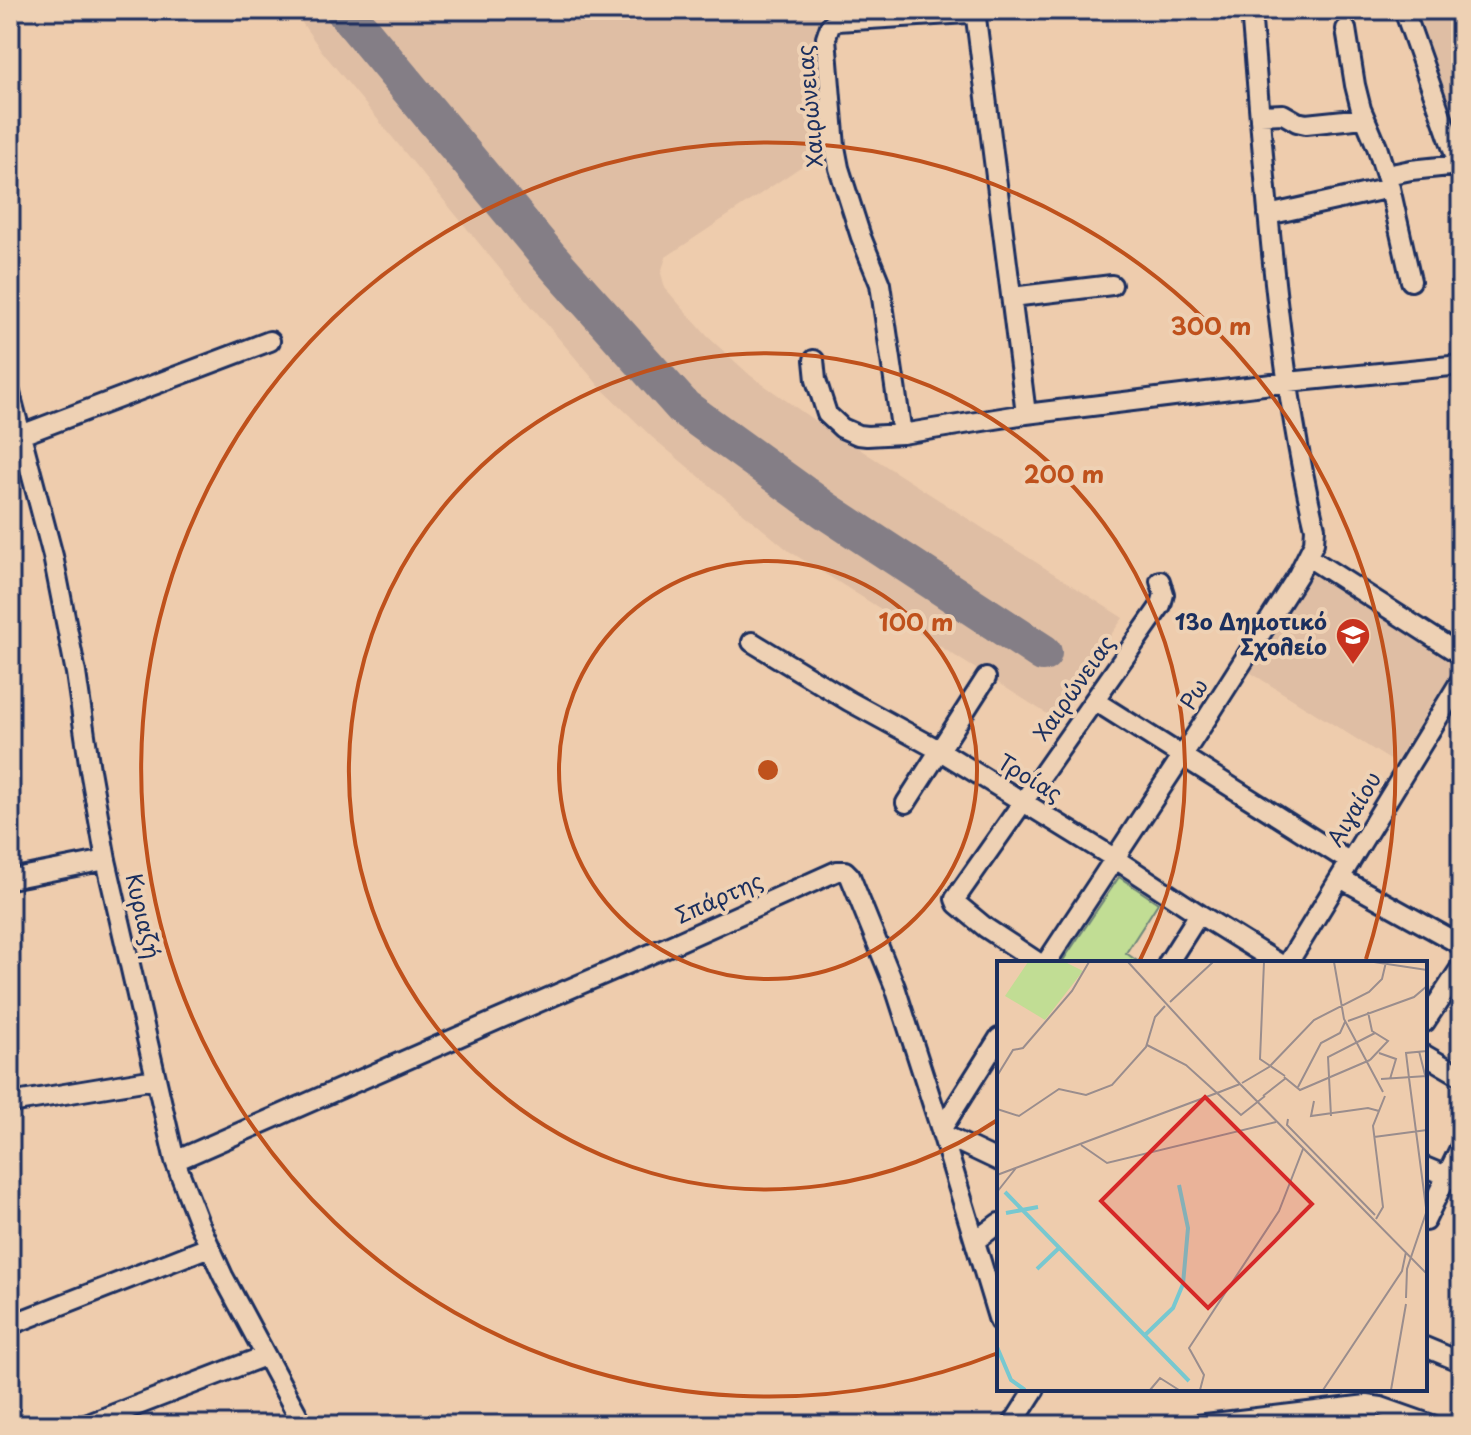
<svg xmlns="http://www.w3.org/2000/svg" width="1471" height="1435" font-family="'Playpen Sans',sans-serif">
<rect width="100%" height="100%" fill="#eeccad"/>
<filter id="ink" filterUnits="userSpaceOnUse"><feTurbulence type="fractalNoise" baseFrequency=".0125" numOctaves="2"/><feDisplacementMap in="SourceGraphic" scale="16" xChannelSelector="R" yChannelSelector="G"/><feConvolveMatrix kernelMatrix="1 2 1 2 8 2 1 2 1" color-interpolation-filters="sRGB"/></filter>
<g filter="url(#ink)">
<!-- built -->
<path fill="#dfbea4" d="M 293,10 L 820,10 L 820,154 L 666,257 L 661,273 L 665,288 L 707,336 L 751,376 L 811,418 L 1123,618 L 1052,717 L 789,551 L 653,438 L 600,387 L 505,275 L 321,50 Z
M 1416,10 L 1461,10 L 1461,142 L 1416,11 Z
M 1311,570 L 1458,662 L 1395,763 L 1248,671 Z"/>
<!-- green -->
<path fill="#c1dd94" stroke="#6e8679" stroke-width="2" d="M 1119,877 L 1158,903 L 1126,953 L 1140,963 L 1062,962 Z"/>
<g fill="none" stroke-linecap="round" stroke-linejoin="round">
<!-- taxiway -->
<path stroke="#847e86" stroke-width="38" d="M 344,10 L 549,257 L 684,408 L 825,510 L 1043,653"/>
<!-- minor casing -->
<g stroke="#1b2f5e" stroke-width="24">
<path id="minor" d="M 1404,10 L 1461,172
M 1346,29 L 1355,85 L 1361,109 L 1377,147 L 1390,188 L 1411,281
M 1260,115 L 1283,114 L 1297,122 L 1306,124 L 1364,118
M 1387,175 L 1411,170 L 1459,165
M 1268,215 L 1390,188
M 1012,297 L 1112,285
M 814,360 L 816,380 L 827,414 L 842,428 L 858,435 L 867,436 L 902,434 L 1026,414 L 1288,382 L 1461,365
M 10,393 L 53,556 L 76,673 L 90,770 L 106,860 L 175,1161 L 199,1223 L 223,1276 L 303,1425
M 902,434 L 880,284 L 861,237 L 839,168 L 835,147 L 826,38 L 830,26 L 837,21 L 968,13 L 976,18 L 1026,414
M 21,435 L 270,341
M 1308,557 L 1461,655
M 752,642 L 849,701 L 939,750 L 1114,858 L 1199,914 L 1278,963
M 1095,701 L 1350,862
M 906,803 L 986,678
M 1340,878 L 1461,945
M 10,879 L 106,860
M 1039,963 L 986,928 L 957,904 L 955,899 L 1161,605 L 1164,594 L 1160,581
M 1046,963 L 1209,715 L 1298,575 L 1314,543 L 1315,528 C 1275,358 1266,183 1251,10
M 1168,963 L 1199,914
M 1288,963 L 1461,680
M 1425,1022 L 1461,967
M 1425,1055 L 1461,1076
M 10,1103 L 155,1079
M 941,1130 L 999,1038
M 942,1134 L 999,1161
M 175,1161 L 497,1020 L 676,943 L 837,871 L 845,871 L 850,876 L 895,987 L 941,1130 L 999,1321
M 1425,1167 L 1461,1182
M 1425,1221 L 1461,1146
M 975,1241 L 999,1223
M 10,1325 L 209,1247
M 1425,1347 L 1461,1362
M 86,1425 L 265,1356
M 1012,1425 L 1035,1389
M 1197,1425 L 1367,1405 L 1381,1407 L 1432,1425"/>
</g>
<!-- minor -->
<use href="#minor" stroke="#eed1b4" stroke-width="18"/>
</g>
</g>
<!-- distance rings -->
<g fill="none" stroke="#bf511c" stroke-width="4">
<circle cx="768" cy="770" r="209"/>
<path d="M999 1119A418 418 0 1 1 1140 960"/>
<path d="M998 1353A627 627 0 1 1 1366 959"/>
</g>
<!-- icons -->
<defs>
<g id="school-pin" transform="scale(1.8)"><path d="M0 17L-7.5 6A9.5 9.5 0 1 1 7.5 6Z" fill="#c8321e" stroke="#eed1b4"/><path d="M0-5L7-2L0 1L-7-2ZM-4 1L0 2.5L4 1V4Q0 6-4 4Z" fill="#fff"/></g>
</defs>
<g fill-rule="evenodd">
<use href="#school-pin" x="1353" y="635"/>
</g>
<g text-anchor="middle" stroke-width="8" stroke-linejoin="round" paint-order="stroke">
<!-- street labels -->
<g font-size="22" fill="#1b2f5e" stroke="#eed1b4">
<text transform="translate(810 106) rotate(-95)" y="8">Χαιρώνειας</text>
<text transform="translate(1074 688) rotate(-55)" y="8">Χαιρώνειας</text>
<text transform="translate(1194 694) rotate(-58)" y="8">Ρω</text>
<text transform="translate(1030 778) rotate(31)" y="8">Τροίας</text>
<text transform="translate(1354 809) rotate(-59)" y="8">Αιγαίου</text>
<text transform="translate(719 898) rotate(-24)" y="8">Σπάρτης</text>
<text transform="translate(143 916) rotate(77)" y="8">Κυριαζή</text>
</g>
<!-- poi labels -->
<g font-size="22" font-weight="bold" fill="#1b2f5e" stroke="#eed1b4" text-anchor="end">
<text x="1327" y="630">13ο Δημοτικό<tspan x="1327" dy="25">Σχολείο</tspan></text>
</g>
</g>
<!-- overview -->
<g transform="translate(997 961)">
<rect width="430" height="430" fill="#eeccad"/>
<path d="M 31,1 L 68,1 L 86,10 L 48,59 L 8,35 Z" fill="#c1dd94"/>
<path fill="none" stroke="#77c8d0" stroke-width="4" d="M 8,231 L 192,420M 9,252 L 41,246M 40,308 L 62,287M 148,374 L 176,347 L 186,323 L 191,267 L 182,224M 0,386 L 14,419 L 28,429"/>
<path fill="none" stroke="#9a8d8d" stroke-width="2" d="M 131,1 L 243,123 L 430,313M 267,1 L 263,98 L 288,115M 337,1 L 347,58 L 386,131M 377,1 L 430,9M 173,41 L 216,1M 371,51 L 375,70 L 391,80 L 373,99M 351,60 L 417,36 L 430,25M 150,84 L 189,104 L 220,132 L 243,123M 422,90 L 430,122M 382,92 L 399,98 L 393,118M 0,115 L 16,89 L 26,87 L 75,30 L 92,1M 287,116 L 303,129 L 373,99M 412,117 L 409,92 L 430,90M 412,117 L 430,254M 384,118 L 430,115M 245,122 L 272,106 L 317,59 L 372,31 L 385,18 L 389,1M 301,126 L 324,82 L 343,72 L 348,61M 266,135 L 289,117M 317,140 L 314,155 L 371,147 L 382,150M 0,148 L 22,155 L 62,128 L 89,134 L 115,124 L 149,86 L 158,56 L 168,45M 334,155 L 331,96 L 378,72M 291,158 L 290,164 L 378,254M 377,176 L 430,169M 84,184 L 110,202 L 279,161M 0,214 L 220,132 L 244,154 L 268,135M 0,231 L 19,207M 379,258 L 386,246 L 376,165 L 388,135M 409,337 L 410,308 L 429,252M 153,429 L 163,417 L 182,429M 203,429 L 207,414 L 192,387 L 282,250 L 306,188M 326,429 L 405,310 L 409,291M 394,429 L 409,343"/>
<path fill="#d62828" fill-opacity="0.15" stroke="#d62828" stroke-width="4" d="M 208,136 L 315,243 L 211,347 L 104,240 Z"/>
<rect width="430" height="430" fill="none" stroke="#1b2f5e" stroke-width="4"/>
</g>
<circle cx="768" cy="770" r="12" fill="#bf511c" stroke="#eed1b4" stroke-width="4"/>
<g font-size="24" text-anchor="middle" font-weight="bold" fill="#bf511c" stroke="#eed1b4" stroke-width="8" stroke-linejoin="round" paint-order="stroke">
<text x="1211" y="335">300 m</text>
<text x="1064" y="483">200 m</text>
<text x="916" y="631">100 m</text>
</g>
<!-- margin -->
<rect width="1471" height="1435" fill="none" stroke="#eed1b4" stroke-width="40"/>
<rect x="20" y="20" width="1431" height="1395" fill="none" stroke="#1b2f5e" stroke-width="3" filter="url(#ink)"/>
</svg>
